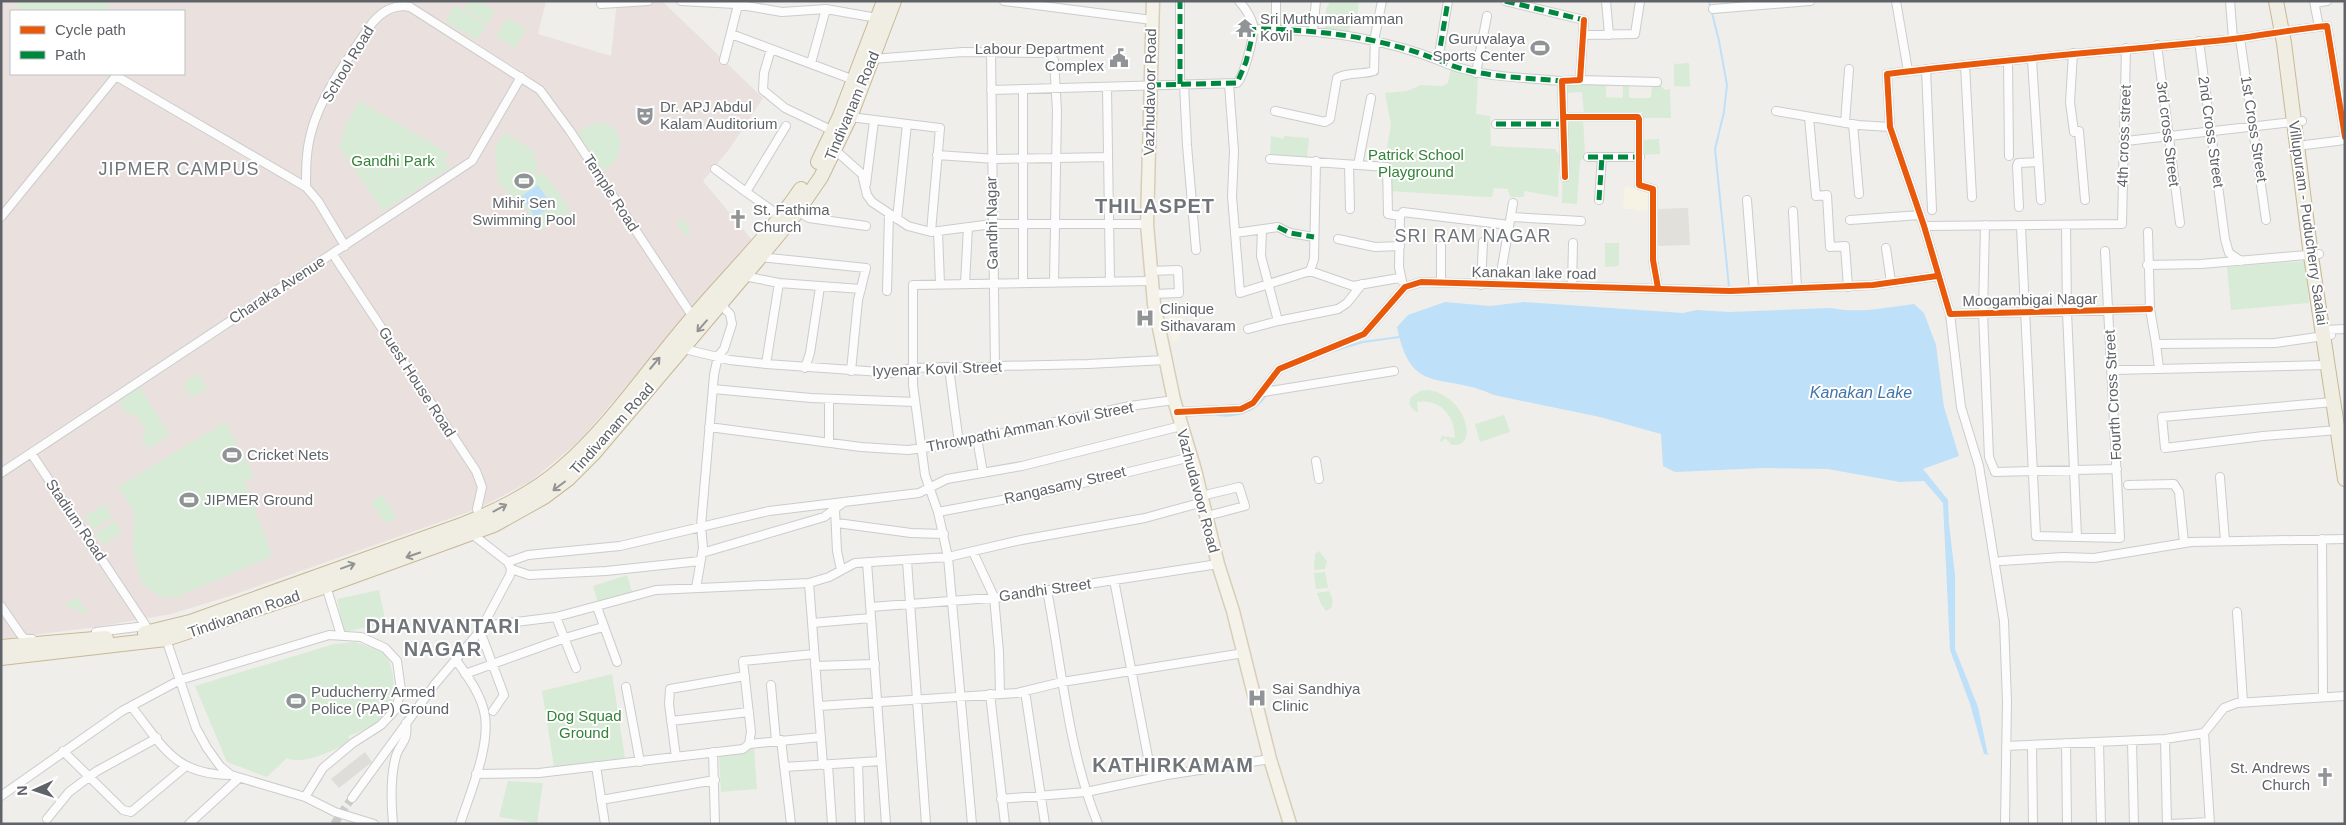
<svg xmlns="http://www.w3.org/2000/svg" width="2346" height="825" font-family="Helvetica,sans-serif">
<rect width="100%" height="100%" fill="#efeeea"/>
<!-- commercial -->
<path fill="#f7f3e4" d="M 1625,187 L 1653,190 L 1652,210 L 1636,211 L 1636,209 L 1623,209 Z
M 1176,305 L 1180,340 L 1172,341 L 1167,306 Z"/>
<!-- industrial -->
<path fill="#dfddda" d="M 365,752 L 372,762 L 339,788 L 331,779 Z"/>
<!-- education -->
<path fill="#e2e0da" d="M 1688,208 L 1690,245 L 1658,246 L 1657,209 Z"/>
<!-- medical -->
<path fill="#eae0de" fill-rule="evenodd" d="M 1,1 L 546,1 L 538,34 L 611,56 L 617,1 L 662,1 L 763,98 L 730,148 L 703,181 L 752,240 L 579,441 L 531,481 L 477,509 L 230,596 L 171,614 L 96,627 L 1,639 ZM 11,11 L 184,11 L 184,74 L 11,74 Z"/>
<!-- green -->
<path fill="#d8ebd6" d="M 13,1 L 106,1 L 112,11 L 25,11 Z
M 469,1 L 479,1 L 495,11 L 488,23 L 464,9 Z
M 1330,1 L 1359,1 L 1357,17 L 1350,23 L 1349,33 L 1325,28 L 1326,10 Z
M 455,5 L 487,25 L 477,40 L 445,21 Z
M 507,18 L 526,29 L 515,48 L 496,37 Z
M 1689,63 L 1690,87 L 1674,86 L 1674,64 Z
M 1451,68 L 1478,76 L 1476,114 L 1490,116 L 1491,146 L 1555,149 L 1559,155 L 1558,197 L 1524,191 L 1524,197 L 1510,197 L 1508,189 L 1494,188 L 1492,197 L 1486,197 L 1390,191 L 1388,161 L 1385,159 L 1391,125 L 1385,93 L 1407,91 L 1421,85 L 1442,86 L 1448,83 Z
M 1566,83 L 1606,83 L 1606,97 L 1623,98 L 1623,83 L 1629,85 L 1629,98 L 1651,98 L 1652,86 L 1662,86 L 1664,90 L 1670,89 L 1671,118 L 1643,118 L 1642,112 L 1584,113 L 1582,92 L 1567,93 Z
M 359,101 L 450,154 L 444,160 L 450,167 L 383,211 L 339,147 L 346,131 L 343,130 Z
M 1583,118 L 1585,154 L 1585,158 L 1580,161 L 1577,204 L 1562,203 L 1564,121 Z
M 596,123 C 628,123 626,157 604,171 L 577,132 Z
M 504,133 L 533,150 L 538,170 L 535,173 L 538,176 L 544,172 L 571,211 L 540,231 L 518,197 L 513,200 L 503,186 L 499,187 L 495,147 Z
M 1271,136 L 1284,139 L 1284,136 L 1309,138 L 1307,157 L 1270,154 Z
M 1659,139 L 1660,154 L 1643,155 L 1643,140 Z
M 683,219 L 691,231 L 685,235 L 677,224 Z
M 1605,243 L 1619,243 L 1619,266 L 1605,267 Z
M 2305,261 L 2309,303 L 2231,310 L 2227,267 Z
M 198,374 L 207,388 L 191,398 L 183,384 Z
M 137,383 L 170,435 L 149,449 L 142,437 L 146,430 L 136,414 L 127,414 L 116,397 Z
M 1428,390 C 1466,395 1480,448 1452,445 L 1445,438 L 1442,442 L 1440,441 L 1442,436 L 1455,438 C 1455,416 1440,398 1417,402 L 1418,413 C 1412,409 1407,405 1411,397 L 1420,391 Z
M 1504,415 L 1510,432 L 1480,442 L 1475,424 Z
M 225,422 L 254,476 L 245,482 L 272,556 L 177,597 L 160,597 L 144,585 L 139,575 L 133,547 L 134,512 L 118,487 Z
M 382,495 L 397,518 L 385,523 L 371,502 Z
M 104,504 L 112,517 L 93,530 L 85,517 Z
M 115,521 L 122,532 L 103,545 L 95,534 Z
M 1319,551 L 1327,561 L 1325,569 L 1314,570 L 1315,554 Z
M 1325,572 L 1328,588 L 1316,589 L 1314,573 Z
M 627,575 L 632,592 L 598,603 L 593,586 Z
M 379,590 L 386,623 L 344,632 L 337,599 Z
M 1329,591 L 1333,600 L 1332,607 L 1326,611 L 1321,604 L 1317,593 Z
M 77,597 L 89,615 L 64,605 Z
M 355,642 C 364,645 379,648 386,656 C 395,669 397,698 387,712 C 379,724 361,731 349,736 L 349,743 C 332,750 304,766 287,758 L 267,777 L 227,762 L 195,686 L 334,644 Z
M 612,674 L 625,758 L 554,767 L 542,691 Z
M 754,748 L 757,789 L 721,792 L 719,754 Z
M 508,781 L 543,783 L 537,823 L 499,817 Z"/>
<!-- water -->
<path fill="#bfe0f9" d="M 538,185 L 552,206 L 535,217 L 521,196 Z
M 1445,302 L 1490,306 L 1524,302 L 1683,313 L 1697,310 L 1729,312 L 1831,308 C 1859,314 1887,307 1914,304 L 1924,313 L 1936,345 L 1944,407 L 1959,456 L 1923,469 L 1948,500 L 1949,524 L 1955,575 L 1955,649 L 1978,707 L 1988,755 L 1984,754 L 1970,704 L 1950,650 L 1943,503 L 1924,481 L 1900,482 L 1828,469 L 1765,468 L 1675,472 L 1663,466 L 1661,434 L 1600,417 L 1494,395 C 1443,371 1411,398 1397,327 L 1408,315 Z"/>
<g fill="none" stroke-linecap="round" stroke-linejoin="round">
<!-- stream -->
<path stroke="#bfe0f9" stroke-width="2" d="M 1709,1 L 1719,41 L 1727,85 L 1724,112 L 1715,149 L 1729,287
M 1333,351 L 1363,342 L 1399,337
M 1211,413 C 1230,420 1255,413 1266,395"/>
<!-- street-tunnel -->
<path stroke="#cbcbca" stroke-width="8" stroke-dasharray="8 4" stroke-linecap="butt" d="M 334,824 L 352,798"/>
<!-- street casing -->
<g stroke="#cbcccc" stroke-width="10">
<path id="street" d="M 681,1 L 735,4 L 782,12 L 826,9 L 877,18
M 1004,1 L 1152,20
M 1505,1 L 1584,20 L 1580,80 L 1562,81 L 1565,177
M 1606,1 L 1609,35
M 1896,1 L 1908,71
M 2230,1 L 2233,39
M 2314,1 L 2319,27
M 2315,3 L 2327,1
M 601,4 L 648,1
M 1713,9 L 1810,1
M 1276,28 L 1276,1
M 1254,29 C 1316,29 1380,37 1438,60 L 1448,1
M 1313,31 L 1316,1
M 731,34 L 854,80
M 1583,35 L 1635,34 L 1640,1
M 2240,38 L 2266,220
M 2199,41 L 2225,239 L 2229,253 L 2241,261
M 2157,45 L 2180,223
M 771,49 L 764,73 L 763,90 L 785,108 L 833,131
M 991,52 L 995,370
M 2073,53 L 2070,102 L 2074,132 L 2079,131 L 2085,200
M 872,59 L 963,52 L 1044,53 L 1050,55 L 1054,60 L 1057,111 L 1054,282
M 724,60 L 738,5
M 1438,60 C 1477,78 1520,77 1562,81
M 2032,60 L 2041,200
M 2008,61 L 2009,156
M 811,63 L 826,9
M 1965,65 L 1972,197
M 1926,69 L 1932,210
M 1476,73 L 1487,16
M 1580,80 L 1657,82
M 1180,84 L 1180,1
M 1184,84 L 1187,145 L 1196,250
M 1229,84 L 1234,151 L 1232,196 L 1240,293 L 1310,271 L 1353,286 L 1399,278
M 1107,88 L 1110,282
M 1023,89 L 1023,282
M 991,90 L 1237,83 C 1244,76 1255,35 1253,25 C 1251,17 1245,8 1239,1
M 1275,111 L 1325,122 L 1330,119 L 1337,78 C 1348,72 1361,75 1374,71 L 1375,36 L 1382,1
M 1776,111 L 1858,125 L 1890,127
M 850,117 L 940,128 L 931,232
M 1563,117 L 1638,117 L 1639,119 L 1639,185 L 1653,189 L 1653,260 L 1658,288
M 1809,117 L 1816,196 L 1827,195 L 1830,247 L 1845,246 L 1848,287
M 1845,123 L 1849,69
M 1496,124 L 1563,124
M 1853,124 L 1859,194
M 2126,141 L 2302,121
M 2297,146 L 2345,140
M 835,150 L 862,174 L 867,195 L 872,202 L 908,226 L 931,232 L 992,224 L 1147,224
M 937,155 L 996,159 L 1108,157
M 1588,157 L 1640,157
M 1270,159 L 1387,167 L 1388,214 L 1400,216 L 1403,212 L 1509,225 L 1511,217 L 1581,221
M 1349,165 L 1350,209
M 1358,165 L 1371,98
M 715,169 L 746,192
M 866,184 L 874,121
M 306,187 C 306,169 306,151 311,133 C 320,96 351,54 373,22 C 383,11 394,4 410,7 L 540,90 L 570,131 L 693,317
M 1599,200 L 1602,157
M 1747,200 L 1754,290
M 2019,207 L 2017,166 L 2018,163 L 2038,162
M 795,210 L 809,218 L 866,226
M 1793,211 L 1797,288
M 780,216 L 746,192 L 786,126
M 1400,216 L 1399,267 L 1402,281
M 1,217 L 116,76 L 306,187 L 318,201 L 345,246
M 897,219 L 907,124
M 1850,220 L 1920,215
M 1985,225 L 1983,313 L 1989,457 L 1995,472 L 2117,469
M 1924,226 L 2122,224 L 2126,48
M 2066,226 L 2067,312 L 2077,537
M 2021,227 L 2036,536 L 2120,538 L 2105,251
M 938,231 L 940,284
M 2148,232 L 2150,309 L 2156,344 L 2275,343 L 2331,335
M 1235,233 L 1278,227 L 1290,233 L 1314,237
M 1338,239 L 1375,247 L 1400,246
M 1886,248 L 1891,282
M 760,257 L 866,268 L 858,300 L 851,371
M 336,259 L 476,471 L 482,487 L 477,509
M 2147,265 L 2201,264 L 2319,254
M 1151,271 L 1178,270 L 1179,293 L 1153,294
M 1310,271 L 1314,259 L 1316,161
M 744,276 L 779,283 L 861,289
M 1441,283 L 1441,246
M 965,284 L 968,227
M 1481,285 L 1483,242
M 1502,285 L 1502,267 L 1513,203
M 1572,287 L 1573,243
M 887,291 L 889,214
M 2150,309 L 1950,314 L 1924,226 L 1890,127 L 1887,74 C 2002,59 2118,51 2233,39 C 2265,35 2296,29 2327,26 L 2345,137
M 1950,314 L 1961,407 L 1979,466 L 2004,621 L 2007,702 L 2005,824
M 1278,321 L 1338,309 L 1347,303 L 1362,284
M 1248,329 L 1278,321 L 1261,256 L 1262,230
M 2322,330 L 2345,329
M 2156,344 L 2159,368
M 680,348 L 730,360 L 766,364 L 895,373 L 911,368 L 1088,364 L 1165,360
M 766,364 L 779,283
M 805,368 L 810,353 L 820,287
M 949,368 L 959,443
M 2113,370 L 2327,365
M 713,389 L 811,398 L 915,402
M 1264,392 L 1394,371
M 2333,402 L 2162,417 L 2165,448 L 2263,436 L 2338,430
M 1177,412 L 1241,409 L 1253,403 L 1279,369 L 1364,334 L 1405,287 L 1421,282 L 1730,291 L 1873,285 L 1937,276
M 709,427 L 861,447 L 908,450 L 947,445 L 1130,406 L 1174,400
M 977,438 L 983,473
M 829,442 L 829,399
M 31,453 L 150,632
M 1316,461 L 1319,479
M 1,473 L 472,161 L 521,77
M 2220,477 L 2225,541
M 2128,485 L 2174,484 L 2179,492 L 2184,543
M 1201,496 L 1239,487 L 1245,506 L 1207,516
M 835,510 L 837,551 L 841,570
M 938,512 L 1050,491 L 1191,457
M 837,523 L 911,533 L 944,534
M 2322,539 L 2323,697
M 973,552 L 994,597 L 999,652 L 1000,693
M 702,553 L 824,517 L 844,502
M 907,561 L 926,824
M 2001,561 L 2063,557 L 2094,558 L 2191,542 L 2345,539
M 508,562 L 528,555 L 620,546 L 769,511 L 919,493 L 947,479 L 1022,466 L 1181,426
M 867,562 L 886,824
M 511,569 L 529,575 L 606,571 L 700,561
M 1114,580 L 1152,778
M 809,583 L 823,765
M 326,586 L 341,635
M 696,588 L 703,548 L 701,526 L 714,375 L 718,356 L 724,349 L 732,324 L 730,314 L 720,304
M 1047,590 C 1062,668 1068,750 1098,824
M 1,606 L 21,635 L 25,639 L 32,639
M 597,607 L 617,662
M 870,607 L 1004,597 L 1218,564
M 2237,612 L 2243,702
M 556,617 L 576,668
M 812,623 L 871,618
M 483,626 L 556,617 L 656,590 L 809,583 L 829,577 L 855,563 L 948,557 L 1021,540 L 1145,518 L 1203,502
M 480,631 L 504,695 L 493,711
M 96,632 L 146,626
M 166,639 L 196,728 L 207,748 L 220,766 L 231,775 L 305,797 L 335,812 L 374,824
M 456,660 C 467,676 479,691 484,711 C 492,743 470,793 460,824
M 815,666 L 875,664
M 465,674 L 565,638 L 603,627
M 771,685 L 776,741
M 626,687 L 640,762
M 1025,691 L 1045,824
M 990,694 L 1005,824
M 131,706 C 163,746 174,775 231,775
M 819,706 L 1017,693 L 1062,682 L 1244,653
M 671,721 L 749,712
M 2204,733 L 2210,824
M 2165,739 L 2167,824
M 781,740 L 791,824
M 2132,741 L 2134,824
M 2099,742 L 2101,824
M 2066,743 L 2067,824
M 749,744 L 821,737
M 2032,745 L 2033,824
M 2006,746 L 2165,739 L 2204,733 L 2224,708 L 2237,703 L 2345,696
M 63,751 L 123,810 L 131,812 L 185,767
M 713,752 L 715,824
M 676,757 L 669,704 L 670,689 L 745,676
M 858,763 L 860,824
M 828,765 L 832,824
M 596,766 L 605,824
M 784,767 L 881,761
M 476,774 L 539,773 L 743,749 L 749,744 L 751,732 L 743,661 L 814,654
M 1,796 L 122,711 L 180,680 L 329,635 L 361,637 L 385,648 L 397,661 L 401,690 L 396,709 L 381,725 L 353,743 L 323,768 L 305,797
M 352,798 L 435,684 L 480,631 L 510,575 L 511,569 L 508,562 L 472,534
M 1001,799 L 1086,792 L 1167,775 L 1270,759
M 601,800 L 715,780
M 47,819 L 69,792 L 97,771 L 157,738
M 189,824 L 239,778
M 393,824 C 391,802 390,781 395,760 C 398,743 409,744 406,723
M 972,824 L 948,557 L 938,512 L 925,475 L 913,385 L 913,285 L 1151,281
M 2171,824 L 2210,822"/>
</g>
<!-- primary casing -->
<g stroke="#d7ceb8" stroke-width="15">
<path id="primary" d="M 1153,1 L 1147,224 L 1154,304 L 1174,400 L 1195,470 L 1218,564 L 1233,611 L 1270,759 L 1290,824"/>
</g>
<!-- highway casing -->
<g stroke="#c8b996" stroke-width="16">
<path id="highway" d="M 2276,1 L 2284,43 L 2311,256 L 2345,479
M 818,162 L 840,116 L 884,1
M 145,633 L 190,622 L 464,524 C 499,510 534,493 562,468 C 611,426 651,365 694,316 C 730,274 770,235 801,189
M 1,647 L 106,638
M 1,658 L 166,639 L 326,586 L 494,525 L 544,497 L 568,479 L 594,453 L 760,257 L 797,212 L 821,177 L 850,117 L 894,1"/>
</g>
<!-- street -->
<use href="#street" stroke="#fdfcfc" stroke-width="8"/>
<!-- primary -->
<use href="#primary" stroke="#f4f2e9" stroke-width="12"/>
<!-- highway -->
<use href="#highway" stroke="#f0ede3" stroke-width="14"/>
<!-- quiet -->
<path stroke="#00873e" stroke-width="5" stroke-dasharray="10 5" stroke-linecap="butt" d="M 1505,1 L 1584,20
M 1438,60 C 1477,78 1520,77 1562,81
M 1180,84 L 1180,1
M 1151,85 L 1237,83 L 1246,62 L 1254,29 C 1316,29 1380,37 1438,60 L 1448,1
M 1496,124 L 1563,124
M 1588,157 L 1640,157
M 1599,200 L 1602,157
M 1278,227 L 1290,233 L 1314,237"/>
<!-- cycleway casing -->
<g stroke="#fff" stroke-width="9">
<path id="cycleway" d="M 1563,117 L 1638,117 L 1639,119 L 1639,185 L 1653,189 L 1653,260 L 1658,288
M 1565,177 L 1562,81 L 1580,80 L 1584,20
M 2150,309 L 1950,314 L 1924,226 L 1890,127 L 1887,74 C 2002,59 2118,51 2233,39 C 2265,35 2296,29 2327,26 L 2345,137
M 1177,412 L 1241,409 L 1253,403 L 1279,369 L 1364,334 L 1405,287 L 1421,282 L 1730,291 L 1873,285 L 1937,276"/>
</g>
<!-- cycleway -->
<use href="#cycleway" stroke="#e8590c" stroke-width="6"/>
</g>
<!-- one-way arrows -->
<defs><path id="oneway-shaft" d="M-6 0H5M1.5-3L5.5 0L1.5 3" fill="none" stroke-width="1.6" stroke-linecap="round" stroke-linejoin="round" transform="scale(1.25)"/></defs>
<g stroke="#929393">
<use href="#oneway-shaft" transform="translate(702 326) rotate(131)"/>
<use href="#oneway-shaft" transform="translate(655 363) rotate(-50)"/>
<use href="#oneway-shaft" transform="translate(559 486) rotate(143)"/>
<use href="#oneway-shaft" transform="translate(500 508) rotate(-28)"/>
<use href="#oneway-shaft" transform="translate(413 555) rotate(161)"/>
<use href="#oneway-shaft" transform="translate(348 566) rotate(-20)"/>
</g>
<!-- icons -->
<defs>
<g id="temple-bare" transform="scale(1.5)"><path d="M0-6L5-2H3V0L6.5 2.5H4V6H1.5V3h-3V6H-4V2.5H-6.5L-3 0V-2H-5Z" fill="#919496" stroke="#fff" stroke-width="2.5" paint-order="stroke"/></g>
<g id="stadium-bare" transform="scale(1.5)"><path d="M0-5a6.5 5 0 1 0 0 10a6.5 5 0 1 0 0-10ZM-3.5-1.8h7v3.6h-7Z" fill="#919496" stroke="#fff" stroke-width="2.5" paint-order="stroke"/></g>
<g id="civic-bare" transform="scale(1.5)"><path d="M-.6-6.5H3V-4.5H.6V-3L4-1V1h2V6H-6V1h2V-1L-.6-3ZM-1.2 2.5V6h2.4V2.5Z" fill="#919496" stroke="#fff" stroke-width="2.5" paint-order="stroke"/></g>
<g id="theatre-bare" transform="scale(1.5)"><path d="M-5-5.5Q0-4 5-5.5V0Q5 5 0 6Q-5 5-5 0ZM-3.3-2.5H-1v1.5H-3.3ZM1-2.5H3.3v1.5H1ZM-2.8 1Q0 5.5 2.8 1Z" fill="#919496" stroke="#fff" stroke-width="2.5" paint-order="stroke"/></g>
<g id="church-bare" transform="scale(1.5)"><path d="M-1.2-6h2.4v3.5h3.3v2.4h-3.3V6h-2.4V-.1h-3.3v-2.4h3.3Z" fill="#919496" stroke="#fff" stroke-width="2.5" paint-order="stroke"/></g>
<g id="hospital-bare" transform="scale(1.5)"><path d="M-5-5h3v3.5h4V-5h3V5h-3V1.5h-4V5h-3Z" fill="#919496" stroke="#fff" stroke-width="2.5" paint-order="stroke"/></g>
</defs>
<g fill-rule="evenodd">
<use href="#temple-bare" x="1245" y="28"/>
<use href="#stadium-bare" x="1540" y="48"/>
<use href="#civic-bare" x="1119" y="58"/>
<use href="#theatre-bare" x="645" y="116"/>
<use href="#stadium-bare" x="524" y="181"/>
<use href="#church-bare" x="738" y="219"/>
<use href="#hospital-bare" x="1145" y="318"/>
<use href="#stadium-bare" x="232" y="455"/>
<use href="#stadium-bare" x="189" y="500"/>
<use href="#hospital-bare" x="1257" y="698"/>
<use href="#stadium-bare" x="296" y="701"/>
<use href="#church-bare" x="2325" y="777"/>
</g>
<g text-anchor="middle" stroke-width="4" stroke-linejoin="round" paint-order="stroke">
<!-- poi labels -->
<g font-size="15" fill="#5f6368" stroke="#fff" text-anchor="start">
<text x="1260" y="24">Sri Muthumariamman<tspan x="1260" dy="17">Kovil</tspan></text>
<text x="1525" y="44" text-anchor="end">Guruvalaya<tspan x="1525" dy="17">Sports Center</tspan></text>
<text x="1104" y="54" text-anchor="end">Labour Department<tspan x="1104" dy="17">Complex</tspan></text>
<text x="660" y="112">Dr. APJ Abdul<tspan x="660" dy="17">Kalam Auditorium</tspan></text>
<text x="524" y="208" text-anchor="middle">Mihir Sen<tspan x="524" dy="17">Swimming Pool</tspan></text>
<text x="753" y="215">St. Fathima<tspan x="753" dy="17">Church</tspan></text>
<text x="1160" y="314">Clinique<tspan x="1160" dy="17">Sithavaram</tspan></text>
<text x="247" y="460">Cricket Nets</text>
<text x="204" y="505">JIPMER Ground</text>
<text x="1272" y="694">Sai Sandhiya<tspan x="1272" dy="17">Clinic</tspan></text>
<text x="311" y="697">Puducherry Armed<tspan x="311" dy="17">Police (PAP) Ground</tspan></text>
<text x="2310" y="773" text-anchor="end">St. Andrews<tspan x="2310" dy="17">Church</tspan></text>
</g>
<!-- street labels -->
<g font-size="15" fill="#5f6368" stroke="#fff">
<text transform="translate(348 64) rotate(-59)" y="5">School Road</text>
<text transform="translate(1150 92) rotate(-89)" y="5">Vazhudavoor Road</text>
<text transform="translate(852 106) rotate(-67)" y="5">Tindivanam Road</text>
<text transform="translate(2254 129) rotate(81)" y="5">1st Cross Street</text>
<text transform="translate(2211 132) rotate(82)" y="5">2nd Cross Street</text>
<text transform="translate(2168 134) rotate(83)" y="5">3rd cross Street</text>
<text transform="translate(2124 136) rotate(-88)" y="5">4th cross street</text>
<text transform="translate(611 193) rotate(57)" y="5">Temple Road</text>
<text transform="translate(992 223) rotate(-91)" y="5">Gandhi Nagar</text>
<text transform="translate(2308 223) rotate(82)" y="5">Villupuram - Puducherry Saalai</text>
<text transform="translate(1534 273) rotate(1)" y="5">Kanakan lake road</text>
<text transform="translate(277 290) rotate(-33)" y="5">Charaka Avenue</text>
<text transform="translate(2030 300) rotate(-1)" y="5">Moogambigai Nagar</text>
<text transform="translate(937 369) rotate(-2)" y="5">Iyyenar Kovil Street</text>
<text transform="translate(417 382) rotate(57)" y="5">Guest House Road</text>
<text transform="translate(2113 395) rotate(-93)" y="5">Fourth Cross Street</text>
<text transform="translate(1030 427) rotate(-11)" y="5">Throwpathi Amman Kovil Street</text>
<text transform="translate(612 429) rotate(-48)" y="5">Tindivanam Road</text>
<text transform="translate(1065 485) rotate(-13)" y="5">Rangasamy Street</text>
<text transform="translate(1198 491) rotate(75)" y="5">Vazhudavoor Road</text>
<text transform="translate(76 520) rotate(56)" y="5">Stadium Road</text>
<text transform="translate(1045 590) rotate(-8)" y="5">Gandhi Street</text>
<text transform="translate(244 614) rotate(-19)" y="5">Tindivanam Road</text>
</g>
<!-- park labels -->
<g font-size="15" fill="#348238" stroke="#fff">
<text x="1416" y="160">Patrick School<tspan x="1416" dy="17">Playground</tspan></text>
<text x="393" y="166">Gandhi Park</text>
<text x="584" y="721">Dog Squad<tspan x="584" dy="17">Ground</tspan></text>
</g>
<!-- water labels -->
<g font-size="16" font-style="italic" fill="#4174aa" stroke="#fff">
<text x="1861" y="398">Kanakan Lake</text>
</g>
<!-- quarter labels -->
<g font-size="18" letter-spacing="1" fill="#70757a" stroke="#fff">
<text x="179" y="175">JIPMER CAMPUS</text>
<text x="1473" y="242">SRI RAM NAGAR</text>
</g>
<!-- district labels -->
<g font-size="20" font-weight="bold" letter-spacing="1" fill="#70757a" stroke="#fff">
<text x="1155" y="213">THILASPET</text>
<text x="443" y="633">DHANVANTARI<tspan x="443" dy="23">NAGAR</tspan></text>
<text x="1173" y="772">KATHIRKAMAM</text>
</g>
</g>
<!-- border -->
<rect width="2346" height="825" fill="none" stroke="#5f6368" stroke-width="5"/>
<!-- legend -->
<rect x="10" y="10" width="175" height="65" fill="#ffffff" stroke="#bfc1c3"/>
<rect x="20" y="26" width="25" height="8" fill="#e8590c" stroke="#bfc1c3"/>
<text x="55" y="35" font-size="15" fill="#5f6368">Cycle path</text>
<rect x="20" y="51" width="25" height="8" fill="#00873e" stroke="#bfc1c3"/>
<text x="55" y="60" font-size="15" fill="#5f6368">Path</text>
<!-- north arrow -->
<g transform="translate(35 790) rotate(267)" stroke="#ffffff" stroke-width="4" paint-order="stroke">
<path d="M0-4L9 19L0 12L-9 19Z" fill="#5f6368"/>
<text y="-8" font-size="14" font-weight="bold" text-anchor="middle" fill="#5f6368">N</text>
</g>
</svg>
